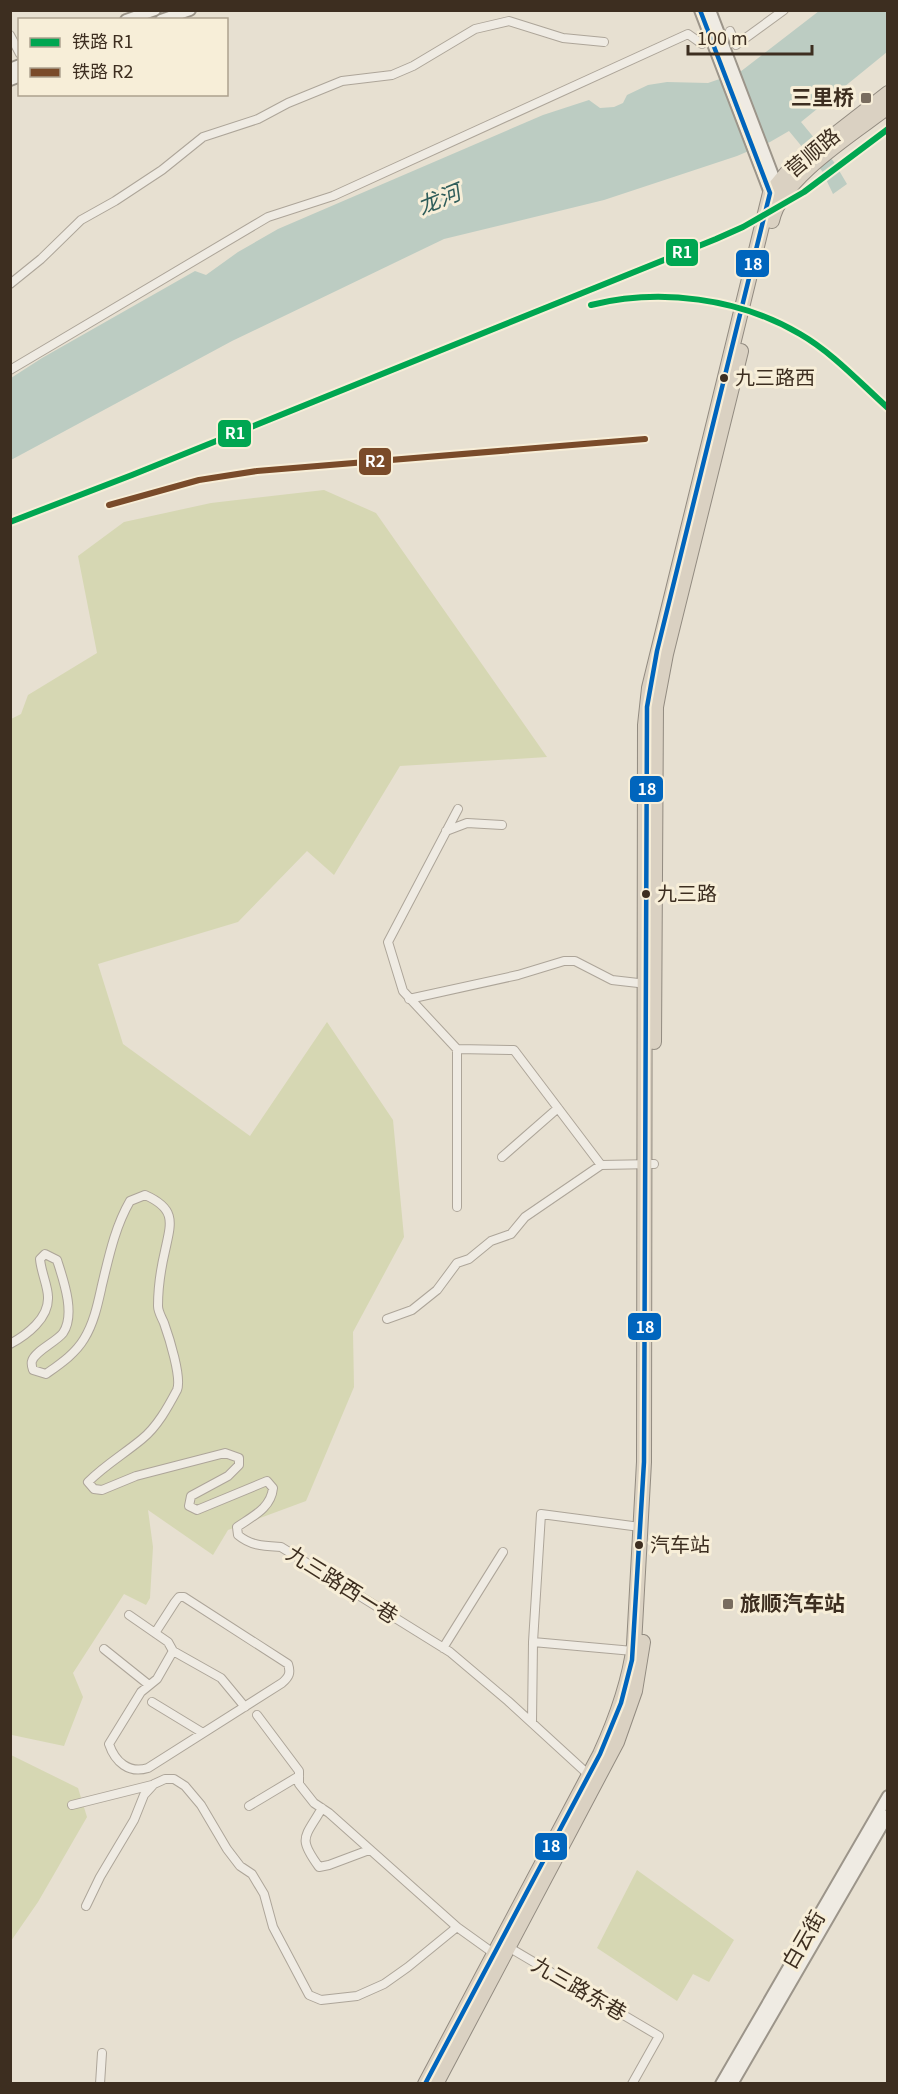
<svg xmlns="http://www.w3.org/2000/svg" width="898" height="2094" font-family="Georgia,'Noto Sans SC',serif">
<rect width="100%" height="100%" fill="#e7e0d1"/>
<!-- green -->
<path fill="#d6d7b3" d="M 324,490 L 376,513 L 547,757 L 400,766 L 334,875 L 307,851 L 238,922 L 98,964 L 123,1044 L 250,1136 L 327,1022 L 393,1120 L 404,1237 L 353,1332 L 354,1387 L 306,1501 L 228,1530 L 213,1555 L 148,1510 L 153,1547 L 150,1598 L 146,1605 L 124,1594 L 73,1673 L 83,1697 L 64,1746 L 12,1735 L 11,1737 L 11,719 L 21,714 L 28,695 L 97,653 L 78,556 L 124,522 L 211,503 Z
M 11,1755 L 78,1788 L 87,1817 L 38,1902 L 11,1941 Z
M 637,1870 L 734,1940 L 709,1982 L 693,1974 L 677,2001 L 597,1948 Z"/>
<!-- water -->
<path fill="#bcccc2" d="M 819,11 L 887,11 L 887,52 L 801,122 L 834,162 L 847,184 L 833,194 L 822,171 L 789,131 L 770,142 L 737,156 L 604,200 L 444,239 L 232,341 L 11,460 L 11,378 L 42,358 L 195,271 L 206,275 L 238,252 L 278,229 L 543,115 L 589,100 L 600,108 L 614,107 L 623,103 L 627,95 L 648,85 L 667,82 L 708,83 L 740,72 Z"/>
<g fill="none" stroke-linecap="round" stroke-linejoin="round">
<!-- street casing -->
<g stroke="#ada599" stroke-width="10">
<path id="street" d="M 730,31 L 736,45 L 784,10
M 10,35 L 20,54
M 10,284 L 41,259 L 81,220 L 115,201 L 162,170 L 203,137 L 258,119 L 288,103 L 342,81 L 392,75 L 413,66 L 475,29 L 509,21 L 563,38 L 604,42
M 10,370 L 268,217 L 333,196 L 688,34 L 702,44
M 458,809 L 388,942 L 403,991 L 457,1049 L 514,1050 L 601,1165
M 446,831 L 467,823 L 502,825
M 409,999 L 518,975 L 564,961 L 575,961 L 612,980 L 647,984
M 502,1157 L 558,1108
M 457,1207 L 457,1049
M 387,1319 L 412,1310 L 437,1290 L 457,1263 L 469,1259 L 491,1241 L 511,1234 L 525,1217 L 601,1165 L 654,1164
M 10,1344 C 27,1335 49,1318 48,1297 C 48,1286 41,1272 40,1259 L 45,1254 L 57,1260 C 63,1279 76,1314 63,1333 C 56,1342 35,1351 32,1361 C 31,1364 32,1367 33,1370 L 46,1374 C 60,1364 75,1354 84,1339 C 94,1323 98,1303 102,1285 C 109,1256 115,1227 130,1201 L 145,1195 C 177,1209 171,1223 165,1251 C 161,1268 158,1289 158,1306 C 158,1312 162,1318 164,1323 C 169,1337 182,1378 177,1390 C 168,1407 157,1427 142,1439 C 124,1454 105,1465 88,1482 L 94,1489 L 102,1490 L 136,1476 L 225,1453 L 239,1458 L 239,1465 L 228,1476 L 191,1496 L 189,1506 L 197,1510 L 267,1481 L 273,1488 C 271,1508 253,1516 237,1527 L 238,1535 C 251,1546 264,1546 281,1547 L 450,1652 L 508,1701 L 591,1777
M 129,1615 L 168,1642 L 173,1651 L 221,1678 L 245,1707
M 155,1633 L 175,1602 L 179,1597 L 184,1597 L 288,1664 C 291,1673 289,1677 282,1683 L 148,1768 C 129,1774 115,1762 109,1744 L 141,1692 L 157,1679 L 173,1651
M 533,1642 L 633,1651
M 443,1648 L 503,1552
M 104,1649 L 149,1685
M 152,1702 L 203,1733
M 257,1715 L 299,1771 L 299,1784 L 314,1803 L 329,1813 L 457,1927
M 532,1722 L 533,1642 L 541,1514 L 640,1527
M 72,1805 L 152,1785
M 249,1806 L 299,1776
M 322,1808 C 305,1838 297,1837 319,1867 L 329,1865 L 369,1850
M 86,1906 L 100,1877 L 134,1820 L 144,1795 L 154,1784 L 165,1779 L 174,1779 L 185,1786 L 201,1805 L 227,1849 L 240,1866 L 252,1874 L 264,1894 L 273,1927 L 309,1995 L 321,2000 L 357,1996 L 384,1984 L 408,1967 L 457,1927 L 496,1955
M 505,1945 L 659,2036 L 632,2084
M 100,2084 L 102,2053"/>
</g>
<!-- secondary casing -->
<g stroke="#9c958a" stroke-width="14">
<path id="secondary" d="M 700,10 L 770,193
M 710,10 L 779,191
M 126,20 L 155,10
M 161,20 L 190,10
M 10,69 L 20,65
M 10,80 L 20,76
M 721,2084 L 888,1796
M 732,2084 L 888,1815"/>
</g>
<!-- highway casing -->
<g stroke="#928b80" stroke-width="16">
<path id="highway" d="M 772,221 C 780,179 854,133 888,107
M 654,1042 L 656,707 L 666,654 L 741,351
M 425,2084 L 600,1754 C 616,1719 629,1684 634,1645 L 644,1462 L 645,725 L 649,688 L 770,193 L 789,170 L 888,93
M 436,2084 L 617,1742 L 635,1691 L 643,1642"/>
</g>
<!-- street -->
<use href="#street" stroke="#efebe3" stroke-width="8"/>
<!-- secondary -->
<use href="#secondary" stroke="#efebe3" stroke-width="10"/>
<!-- highway -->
<use href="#highway" stroke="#dad1c2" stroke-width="14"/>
<!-- bus-1 casing -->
<g stroke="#f7eed8" stroke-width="9">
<path id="bus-1" d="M 425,2084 L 600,1754 L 621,1703 L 632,1660 L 644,1462 L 647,707 L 657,651 L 770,193 L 700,10"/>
</g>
<!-- bus-1 -->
<use href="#bus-1" stroke="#0065bd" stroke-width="4.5"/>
<!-- rail-1 casing -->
<g stroke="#f7eed8" stroke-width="10">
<path id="rail-1" d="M 591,305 C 660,288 739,298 800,334 C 833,353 860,383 888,408
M 10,522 L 132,475 L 716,239 L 743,227 L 804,192 L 888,129"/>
</g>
<!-- rail-2 casing -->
<g stroke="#f7eed8" stroke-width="10">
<path id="rail-2" d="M 109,505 L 199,480 L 257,471 L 645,439"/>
</g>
<!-- rail-1 -->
<use href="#rail-1" stroke="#00a651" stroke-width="6"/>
<!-- rail-2 -->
<use href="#rail-2" stroke="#7a4b2a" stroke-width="6"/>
</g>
<!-- markers -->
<g fill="#786c5e" stroke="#f7eed8" stroke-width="2">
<rect x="860" y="92" width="12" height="12" rx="3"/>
<rect x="722" y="1598" width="12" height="12" rx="3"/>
</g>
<g fill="#3d2e20" stroke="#f7eed8" stroke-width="2">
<circle cx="724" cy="378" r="5"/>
<circle cx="646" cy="894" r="5"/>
<circle cx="639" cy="1545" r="5"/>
</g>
<g text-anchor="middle" stroke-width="6" stroke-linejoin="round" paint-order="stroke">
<!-- bus labels -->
<g font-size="20" fill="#3d2e20" stroke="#f7eed8" text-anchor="start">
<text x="735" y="385">九三路西</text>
<text x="657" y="901">九三路</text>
<text x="650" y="1552">汽车站</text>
</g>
<!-- poi labels -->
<g font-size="21" font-weight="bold" fill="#3d2e20" stroke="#f7eed8" text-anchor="end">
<text x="854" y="105">三里桥</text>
<text x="740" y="1611" text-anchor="start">旅顺汽车站</text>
</g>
<!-- street labels -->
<g font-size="21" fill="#3d2e20" stroke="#f7eed8">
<text transform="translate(813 153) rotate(-40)" y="7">营顺路</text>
<text transform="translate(342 1585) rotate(32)" y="7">九三路西一巷</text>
<text transform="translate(804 1940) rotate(-60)" y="7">白云街</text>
<text transform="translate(579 1989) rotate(30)" y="7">九三路东巷</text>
</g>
<!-- water labels -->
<g font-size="22" font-style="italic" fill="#2f5d5a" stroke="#f7eed8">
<text transform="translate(439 199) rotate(-22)" y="8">龙河</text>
</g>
</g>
<g stroke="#f7eed8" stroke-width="2">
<rect x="665" y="238" width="34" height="29" rx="6" fill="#00a651"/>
<rect x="735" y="249" width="35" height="29" rx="6" fill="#0065bd"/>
<rect x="217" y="419" width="35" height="29" rx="6" fill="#00a651"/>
<rect x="358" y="447" width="34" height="29" rx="6" fill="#7a4b2a"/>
<rect x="629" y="775" width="35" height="28" rx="6" fill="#0065bd"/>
<rect x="627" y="1312" width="35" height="29" rx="6" fill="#0065bd"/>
<rect x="534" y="1832" width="34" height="29" rx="6" fill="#0065bd"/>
</g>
<g font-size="16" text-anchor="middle" font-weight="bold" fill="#fff">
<text x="682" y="258">R1</text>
<text x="753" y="270">18</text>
<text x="235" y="439">R1</text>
<text x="375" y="467">R2</text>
<text x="647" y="795">18</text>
<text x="645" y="1333">18</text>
<text x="551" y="1852">18</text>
</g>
<!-- border -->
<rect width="898" height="2094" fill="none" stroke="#3d2e20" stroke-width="24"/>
<!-- legend -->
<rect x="18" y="18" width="210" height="78" fill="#f7eed8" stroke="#ada18e" stroke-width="1.5"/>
<rect x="30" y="38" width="30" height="9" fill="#00a651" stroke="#ada18e" stroke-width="1.5"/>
<text x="72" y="48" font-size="18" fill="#3d2e20">铁路 R1</text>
<rect x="30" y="68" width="30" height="9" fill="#7a4b2a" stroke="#ada18e" stroke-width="1.5"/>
<text x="72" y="78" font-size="18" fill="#3d2e20">铁路 R2</text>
<!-- scale -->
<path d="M688 45v9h124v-9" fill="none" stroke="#3d2e20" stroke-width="3"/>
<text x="697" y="45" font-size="18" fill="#3d2e20" stroke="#f7eed8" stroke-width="4.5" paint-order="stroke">100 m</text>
</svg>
